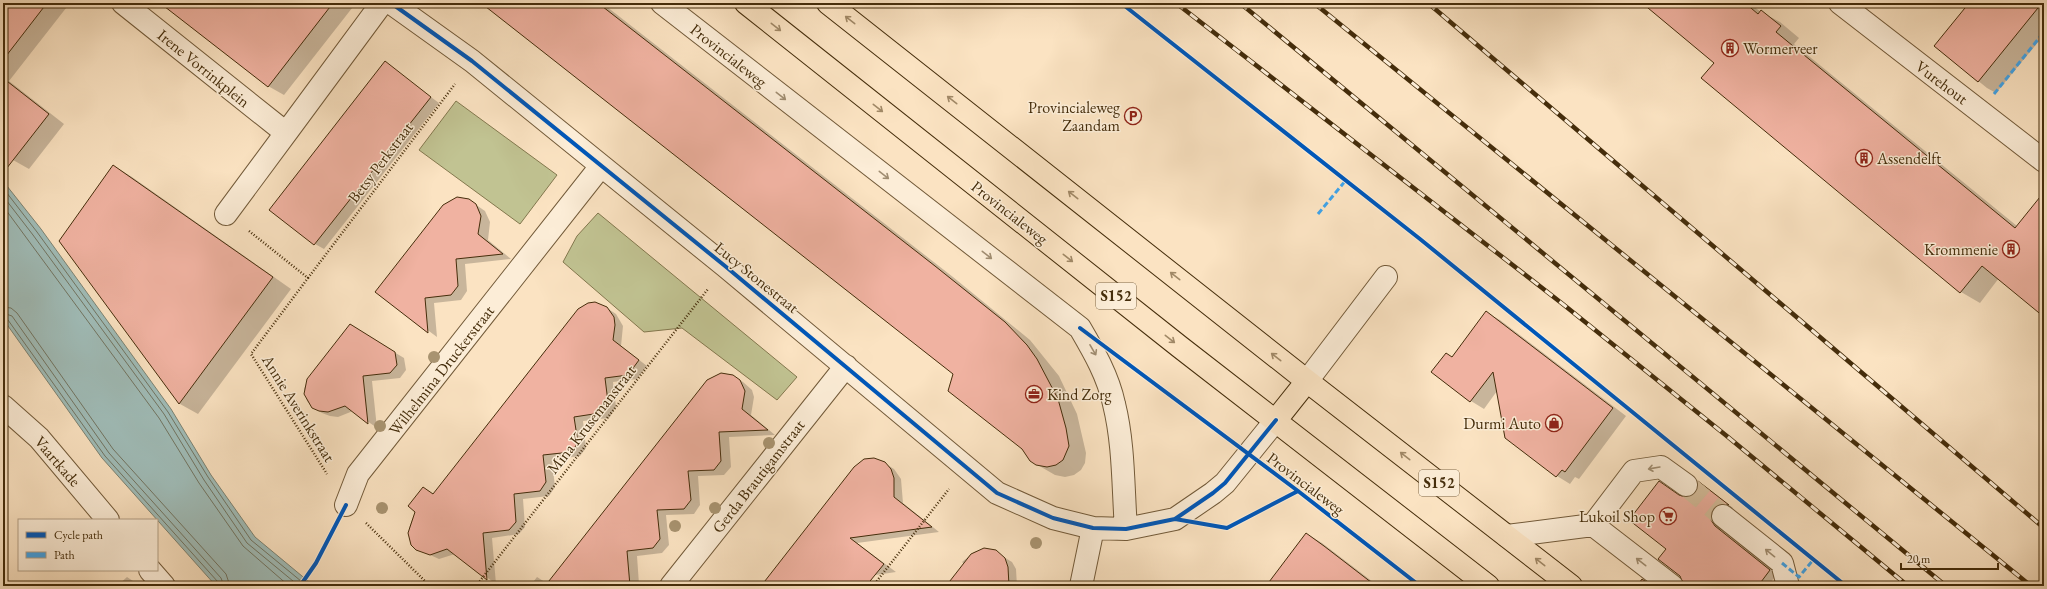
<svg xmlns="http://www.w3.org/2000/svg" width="2047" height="589" font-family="'EB Garamond',serif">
<rect width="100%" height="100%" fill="#fbe3c2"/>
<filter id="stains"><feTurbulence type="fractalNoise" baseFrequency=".005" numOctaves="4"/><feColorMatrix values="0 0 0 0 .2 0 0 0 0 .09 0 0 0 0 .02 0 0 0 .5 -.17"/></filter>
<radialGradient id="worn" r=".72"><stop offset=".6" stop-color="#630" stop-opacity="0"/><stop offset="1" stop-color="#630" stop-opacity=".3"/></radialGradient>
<!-- green -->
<path fill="#c1c392" stroke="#83784e" d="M 456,101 L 557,175 L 520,224 L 419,150 Z
M 598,213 L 797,377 L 777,400 L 682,328 L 644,332 L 563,262 L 577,236 Z"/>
<!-- water -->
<path fill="#a0bdb9" stroke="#7c8373" d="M 3,181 L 41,229 L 171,409 L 211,475 L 255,537 L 314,586 L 216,586 L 102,458 L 3,319 Z"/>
<!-- shadow -->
<path fill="#0003" d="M 3,3 L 70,3 L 9,81 L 64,124 L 29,169 L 13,160 L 3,146 Z
M 161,3 L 356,3 L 284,95 L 268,86 Z
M 484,3 L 602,3 L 953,277 L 1030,340 L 1059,376 L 1077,414 L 1086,453 L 1085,463 L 1081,470 L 1074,475 L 1065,477 L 1055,475 L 1036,464 L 954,374 Z
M 1643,3 L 1749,3 L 1761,12 L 1780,22 L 1799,38 L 1794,44 L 2017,226 L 2044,209 L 2044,315 L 1999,278 L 1980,303 L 1961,292 L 1715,62 Z
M 1971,3 L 2044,3 L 2044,35 L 1996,93 L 1987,88 L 1935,46 Z
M 385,63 L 439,103 L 324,249 L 315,244 Z
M 114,166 L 132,177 L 291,289 L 198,414 L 180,404 L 61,241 Z
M 469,200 L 485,211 L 490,222 L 488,240 L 511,259 L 465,264 L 467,291 L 461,300 L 434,303 L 437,337 L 376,292 Z
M 607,308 L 616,314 L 623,326 L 621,346 L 647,366 L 637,379 L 613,382 L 616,407 L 609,418 L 583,421 L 586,448 L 580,456 L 552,460 L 555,487 L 549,496 L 523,499 L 525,527 L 519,534 L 492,538 L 496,584 L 455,554 L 439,559 L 417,549 L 409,538 L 409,528 L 424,488 L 434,494 Z
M 1487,313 L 1500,320 L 1626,416 L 1579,479 L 1575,477 L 1570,484 L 1557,476 L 1505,437 L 1497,391 L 1484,409 L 1471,401 L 1433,372 L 1452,357 Z
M 359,331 L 404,358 L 406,370 L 400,378 L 372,381 L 377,428 L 353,411 L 338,417 L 330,416 L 322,413 L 312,407 L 307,401 L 304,389 L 308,379 Z
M 733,376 L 743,382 L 752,390 L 754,397 L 751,415 L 775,435 L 729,437 L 731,467 L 724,475 L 698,476 L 700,505 L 694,514 L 666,515 L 669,545 L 662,553 L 637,556 L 639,584 L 637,586 L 530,586 L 537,577 L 548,584 Z
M 884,463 L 894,469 L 901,479 L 903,503 L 939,532 L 857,543 L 896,572 L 862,577 L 863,586 L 762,586 Z
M 1705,486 L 1733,508 L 1726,508 L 1718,525 L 1722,531 L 1777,574 L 1768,586 L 1685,586 L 1684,580 L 1659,559 L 1667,549 L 1681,497 L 1691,497 Z
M 1307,534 L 1322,543 L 1373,582 L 1371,586 L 1267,586 Z
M 984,549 L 992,550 L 1012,562 L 1016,569 L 1017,586 L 947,586 L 964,564 L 962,562 L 974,552 Z
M 127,577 L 136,583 L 139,586 L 117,586 Z"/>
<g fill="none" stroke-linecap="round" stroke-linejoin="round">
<!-- shore -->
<path stroke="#727562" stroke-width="1" d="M 3,188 L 37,232 L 168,412 L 208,477 L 251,540 L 307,586
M 3,196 L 33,235 L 164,414 L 204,480 L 247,543 L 299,586
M 3,206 L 159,418 L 199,483 L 243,546 L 289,586
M 3,307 L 11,308 L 17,313 L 113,449 L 226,574 L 230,586
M 3,313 L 12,316 L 109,453 L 221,578 L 224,586
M 3,318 L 8,320 L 105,456 L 218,582 L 219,586"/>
</g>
<!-- building -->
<path fill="#f0b2a1" stroke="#452d0b" d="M 3,3 L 47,3 L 3,60 Z
M 160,3 L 333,3 L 268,87 Z
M 481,3 L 598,3 L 935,266 L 1005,322 L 1027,345 L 1037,359 L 1058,399 L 1066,428 L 1069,446 L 1063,460 L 1056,465 L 1047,467 L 1036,465 L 1030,461 L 1022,449 L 948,391 L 953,374 Z
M 1642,3 L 1745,3 L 1758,14 L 1761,10 L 1781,26 L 1776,32 L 2015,228 L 2044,192 L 2044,317 L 1982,266 L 1960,293 L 1701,78 L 1714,63 Z
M 1969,3 L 2042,3 L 1978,82 L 1934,46 Z
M 385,61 L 431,97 L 314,245 L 269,210 Z
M 3,78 L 49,114 L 3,173 Z
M 113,165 L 273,277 L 179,404 L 59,241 Z
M 457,197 L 469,199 L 476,204 L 481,216 L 478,234 L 503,254 L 456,259 L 458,286 L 451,295 L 425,298 L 428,333 L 375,292 L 443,205 Z
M 595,302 L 607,307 L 614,317 L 615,325 L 613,340 L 639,360 L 628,375 L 605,378 L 608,402 L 600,413 L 574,417 L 578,443 L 571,452 L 543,455 L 546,482 L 540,491 L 514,494 L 516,522 L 509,530 L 483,533 L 487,580 L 447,549 L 430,555 L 416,550 L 411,545 L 408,533 L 415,512 L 408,506 L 423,487 L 433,494 L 578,309 L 588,303 Z
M 1486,311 L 1613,408 L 1565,472 L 1562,470 L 1556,477 L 1505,438 L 1493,372 L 1470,402 L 1431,372 L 1446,353 L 1452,357 Z
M 350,324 L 395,352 L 397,365 L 390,373 L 363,376 L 368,424 L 345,406 L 328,412 L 319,411 L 312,408 L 304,394 L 307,379 Z
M 721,373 L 733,375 L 740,380 L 745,391 L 742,409 L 768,430 L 719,432 L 721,461 L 714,470 L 688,471 L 691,500 L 684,509 L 657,510 L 660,539 L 653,548 L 627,551 L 630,586 L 545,586 L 707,380 Z
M 874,458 L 885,462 L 891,469 L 894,478 L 894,497 L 932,527 L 850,538 L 884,564 L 866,586 L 761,586 L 854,467 L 864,459 Z
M 1659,481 L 1679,495 L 1685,497 L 1691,497 L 1696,493 L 1698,487 L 1698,481 L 1729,505 L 1719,504 L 1714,508 L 1711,514 L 1711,520 L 1715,526 L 1770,570 L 1758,586 L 1684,586 L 1680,576 L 1658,559 L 1666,549 L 1629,520 Z
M 1306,533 L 1324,546 L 1376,586 L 1266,586 Z
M 984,548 L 996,550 L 1005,558 L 1008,567 L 1009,586 L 946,586 L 971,554 Z
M 1642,579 L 1652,586 L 1637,586 Z"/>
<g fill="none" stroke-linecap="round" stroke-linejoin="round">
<!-- minor-tunnel -->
<path stroke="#d7bf9d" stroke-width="22" stroke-dasharray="22 11" stroke-linecap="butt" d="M 1686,485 L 1723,516"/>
<!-- minor casing -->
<g stroke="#725a39" stroke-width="24">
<path id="minor" d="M 123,3 L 286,133 L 382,3
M 391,3 L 472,61 L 725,266 L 997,493 L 1053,518 L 1093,528 L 1126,529 L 1175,519 L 1213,493 L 1225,483 L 1276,420
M 662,3 L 1080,328 C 1094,352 1108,376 1114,404 C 1124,444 1123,488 1126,529
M 1840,3 L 2044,161
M 226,214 L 286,133
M 1307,381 L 1386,277
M 3,406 L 39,438 L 108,520
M 346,505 L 358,474 L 601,166
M 1723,516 L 1782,563 L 1788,586
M 1593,525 L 1634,471 L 1661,467 L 1686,485
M 1507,536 L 1593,525 L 1672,586
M 150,570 L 164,586
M 671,586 L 846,366
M 1081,586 L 1093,528"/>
</g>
<!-- major casing -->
<g stroke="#452d0b" stroke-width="24">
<path id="major" d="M 746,3 L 1180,347 L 1488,586
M 828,3 L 1307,381 L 1571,586
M 1276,420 L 1307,381"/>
</g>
<!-- path -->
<path stroke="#452d0b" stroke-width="2.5" stroke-dasharray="1 2" stroke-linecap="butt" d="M 249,231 L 308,278 L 251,354 L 327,474
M 308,278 L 455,84
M 366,523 L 430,586
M 476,586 L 708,289
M 873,586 L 949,489"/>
<!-- minor -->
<use href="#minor" stroke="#fcedd7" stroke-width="22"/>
<!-- major -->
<use href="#major" stroke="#fbe3c2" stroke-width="22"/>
<!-- rail casing -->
<g stroke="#452d0b" stroke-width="4.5">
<path id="rail" d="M 1176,3 L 1564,305 L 1728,437 L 1908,586
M 1240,3 L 1946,586
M 1314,3 L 2031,586
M 1428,3 L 2044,528"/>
</g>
<!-- rail -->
<use href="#rail" stroke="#fcedd7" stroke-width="3" stroke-dasharray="9" stroke-linecap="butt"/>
<!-- quiet -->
<path stroke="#3fa3e9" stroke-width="3" stroke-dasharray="6 3" stroke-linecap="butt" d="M 1994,94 L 2044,32
M 1318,214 L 1346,180
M 1782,563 L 1799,577 L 1813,560"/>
<!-- cycleway casing -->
<g stroke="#fcedd7" stroke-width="6">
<path id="cycleway" d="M 391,3 L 472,61 L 725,266 L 997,493 L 1053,518 L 1093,528 L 1126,529 L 1175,519 L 1213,493 L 1225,483 L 1276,420
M 1121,3 L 1420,239 L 1846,586
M 1080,328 L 1298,491 L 1420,586
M 1175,519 L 1227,528 L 1298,491
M 300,586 L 316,563 L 346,505"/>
</g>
<!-- cycleway -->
<use href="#cycleway" stroke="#0057b8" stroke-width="4"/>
</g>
<!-- trees -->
<g fill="#a89370">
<circle cx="434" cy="357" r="6"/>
<circle cx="380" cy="426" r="6"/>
<circle cx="769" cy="443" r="6"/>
<circle cx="382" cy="508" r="6"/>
<circle cx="715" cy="508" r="6"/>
<circle cx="675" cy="526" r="6"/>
<circle cx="1036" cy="543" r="6"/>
</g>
<!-- one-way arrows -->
<defs><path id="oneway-shaft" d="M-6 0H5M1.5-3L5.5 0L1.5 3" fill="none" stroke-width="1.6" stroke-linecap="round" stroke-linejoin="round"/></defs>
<g stroke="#a08866">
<use href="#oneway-shaft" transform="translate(850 20) rotate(-142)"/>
<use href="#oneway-shaft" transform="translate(776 27) rotate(38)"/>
<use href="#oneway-shaft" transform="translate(952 100) rotate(-142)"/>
<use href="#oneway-shaft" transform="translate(878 108) rotate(38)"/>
<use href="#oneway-shaft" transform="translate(1073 195) rotate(-142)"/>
<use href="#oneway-shaft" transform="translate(1068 258) rotate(38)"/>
<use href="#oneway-shaft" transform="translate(1175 276) rotate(-142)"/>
<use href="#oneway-shaft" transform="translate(1170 339) rotate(38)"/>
<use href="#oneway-shaft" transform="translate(1276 357) rotate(-142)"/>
<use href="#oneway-shaft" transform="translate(1405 456) rotate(-142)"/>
<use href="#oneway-shaft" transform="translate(1540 562) rotate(-142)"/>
</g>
<g stroke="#a08d71">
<use href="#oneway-shaft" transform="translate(781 96) rotate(38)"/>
<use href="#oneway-shaft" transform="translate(884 175) rotate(38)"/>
<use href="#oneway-shaft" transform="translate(987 255) rotate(38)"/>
<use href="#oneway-shaft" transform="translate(1093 350) rotate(60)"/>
<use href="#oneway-shaft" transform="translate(1654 468) rotate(170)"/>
<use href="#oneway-shaft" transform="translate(1770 553) rotate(-141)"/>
<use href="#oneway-shaft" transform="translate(1641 562) rotate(-142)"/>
</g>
<!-- icons -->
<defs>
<g id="building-ring" transform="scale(0.9)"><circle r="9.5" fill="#fcedd7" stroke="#8f2418" stroke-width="1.5"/><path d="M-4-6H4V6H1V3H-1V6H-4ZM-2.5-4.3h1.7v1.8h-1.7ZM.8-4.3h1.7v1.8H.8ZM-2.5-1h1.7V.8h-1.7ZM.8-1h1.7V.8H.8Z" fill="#8f2418"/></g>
<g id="parking-ring" transform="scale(0.9)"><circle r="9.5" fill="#fcedd7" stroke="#8f2418" stroke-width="1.5"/><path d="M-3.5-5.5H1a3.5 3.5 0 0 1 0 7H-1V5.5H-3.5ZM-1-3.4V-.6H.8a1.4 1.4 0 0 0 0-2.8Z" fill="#8f2418"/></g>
<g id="office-ring" transform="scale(0.9)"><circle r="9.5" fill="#fcedd7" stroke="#8f2418" stroke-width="1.5"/><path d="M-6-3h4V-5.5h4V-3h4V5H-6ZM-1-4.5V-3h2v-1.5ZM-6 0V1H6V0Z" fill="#8f2418"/></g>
<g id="shop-ring" transform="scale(0.9)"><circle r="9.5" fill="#fcedd7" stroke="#8f2418" stroke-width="1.5"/><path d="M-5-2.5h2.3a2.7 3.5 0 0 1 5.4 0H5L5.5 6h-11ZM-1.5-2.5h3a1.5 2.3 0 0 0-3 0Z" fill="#8f2418"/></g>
<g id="supermarket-ring" transform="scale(0.9)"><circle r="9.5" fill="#fcedd7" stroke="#8f2418" stroke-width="1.5"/><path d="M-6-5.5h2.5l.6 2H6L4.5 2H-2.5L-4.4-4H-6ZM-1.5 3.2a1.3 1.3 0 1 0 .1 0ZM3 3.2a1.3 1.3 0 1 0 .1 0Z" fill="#8f2418"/></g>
</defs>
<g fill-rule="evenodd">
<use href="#building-ring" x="1730" y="48"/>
<use href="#parking-ring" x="1133" y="116"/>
<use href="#building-ring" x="1864" y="158"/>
<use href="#building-ring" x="2011" y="249"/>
<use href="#office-ring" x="1034" y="394"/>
<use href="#shop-ring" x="1554" y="423"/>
<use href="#supermarket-ring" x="1668" y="516"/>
</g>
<g text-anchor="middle" stroke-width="3" stroke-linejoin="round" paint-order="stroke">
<!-- shield labels -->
<g fill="#fcedd7" stroke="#7c6748" stroke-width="1">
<rect x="1096" y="283" width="40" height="26" rx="3"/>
<rect x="1419" y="470" width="40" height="26" rx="3"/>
</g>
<g font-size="15" font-weight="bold" fill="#452d0b">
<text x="1116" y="301">S152</text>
<text x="1439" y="488">S152</text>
</g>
<!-- poi labels -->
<g font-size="16" fill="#452d0b" stroke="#fcedd7" text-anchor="end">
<text x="1743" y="54" text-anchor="start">Wormerveer</text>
<text x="1120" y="113">Provincialeweg<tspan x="1120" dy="18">Zaandam</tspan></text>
<text x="1877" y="164" text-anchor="start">Assendelft</text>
<text x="1998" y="255">Krommenie</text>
<text x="1047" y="400" text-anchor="start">Kind Zorg</text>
<text x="1541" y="429">Durmi Auto</text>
<text x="1655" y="522">Lukoil Shop</text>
</g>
<!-- street labels -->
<g font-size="16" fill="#452d0b" stroke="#fcedd7">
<text transform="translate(729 55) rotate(38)" y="6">Provincialeweg</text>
<text transform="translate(204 68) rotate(39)" y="6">Irene Vorrinkplein</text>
<text transform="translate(1942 82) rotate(37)" y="6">Vurehout</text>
<text transform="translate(380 162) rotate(-53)" y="6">Betsy Perkstraat</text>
<text transform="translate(1010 212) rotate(38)" y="6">Provincialeweg</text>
<text transform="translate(757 277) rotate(39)" y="6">Lucy Stonestraat</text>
<text transform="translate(441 370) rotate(-52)" y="6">Wilhelmina Druckerstraat</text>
<text transform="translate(299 408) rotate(58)" y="6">Annie Averinkstraat</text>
<text transform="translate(591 419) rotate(-52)" y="6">Mina Krusemanstraat</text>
<text transform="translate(58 461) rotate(49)" y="6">Vaartkade</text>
<text transform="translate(758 476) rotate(-52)" y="6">Gerda Brautigamstraat</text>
<text transform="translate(1306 483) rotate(37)" y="6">Provincialeweg</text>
</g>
</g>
<!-- margin -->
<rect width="2047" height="589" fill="none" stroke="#fbe3c2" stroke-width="16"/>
<rect x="4" y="4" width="2039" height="581" fill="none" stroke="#452d0b" stroke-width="2"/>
<rect x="8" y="8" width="2031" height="573" fill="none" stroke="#452d0b"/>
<!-- legend -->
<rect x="18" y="519" width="140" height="52" fill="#fcedd7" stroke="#b3a085"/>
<rect x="26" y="532" width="20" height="6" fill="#0057b8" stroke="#b3a085"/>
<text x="54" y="539" font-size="12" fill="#452d0b">Cycle path</text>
<rect x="26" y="552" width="20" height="6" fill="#3fa3e9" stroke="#b3a085"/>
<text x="54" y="559" font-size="12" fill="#452d0b">Path</text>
<!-- scale -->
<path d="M1901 563v6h97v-6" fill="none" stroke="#452d0b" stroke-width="2"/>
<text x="1907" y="563" font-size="12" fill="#452d0b" stroke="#fcedd7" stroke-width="3" paint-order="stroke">20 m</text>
<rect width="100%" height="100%" filter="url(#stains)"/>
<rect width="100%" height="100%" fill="url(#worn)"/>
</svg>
